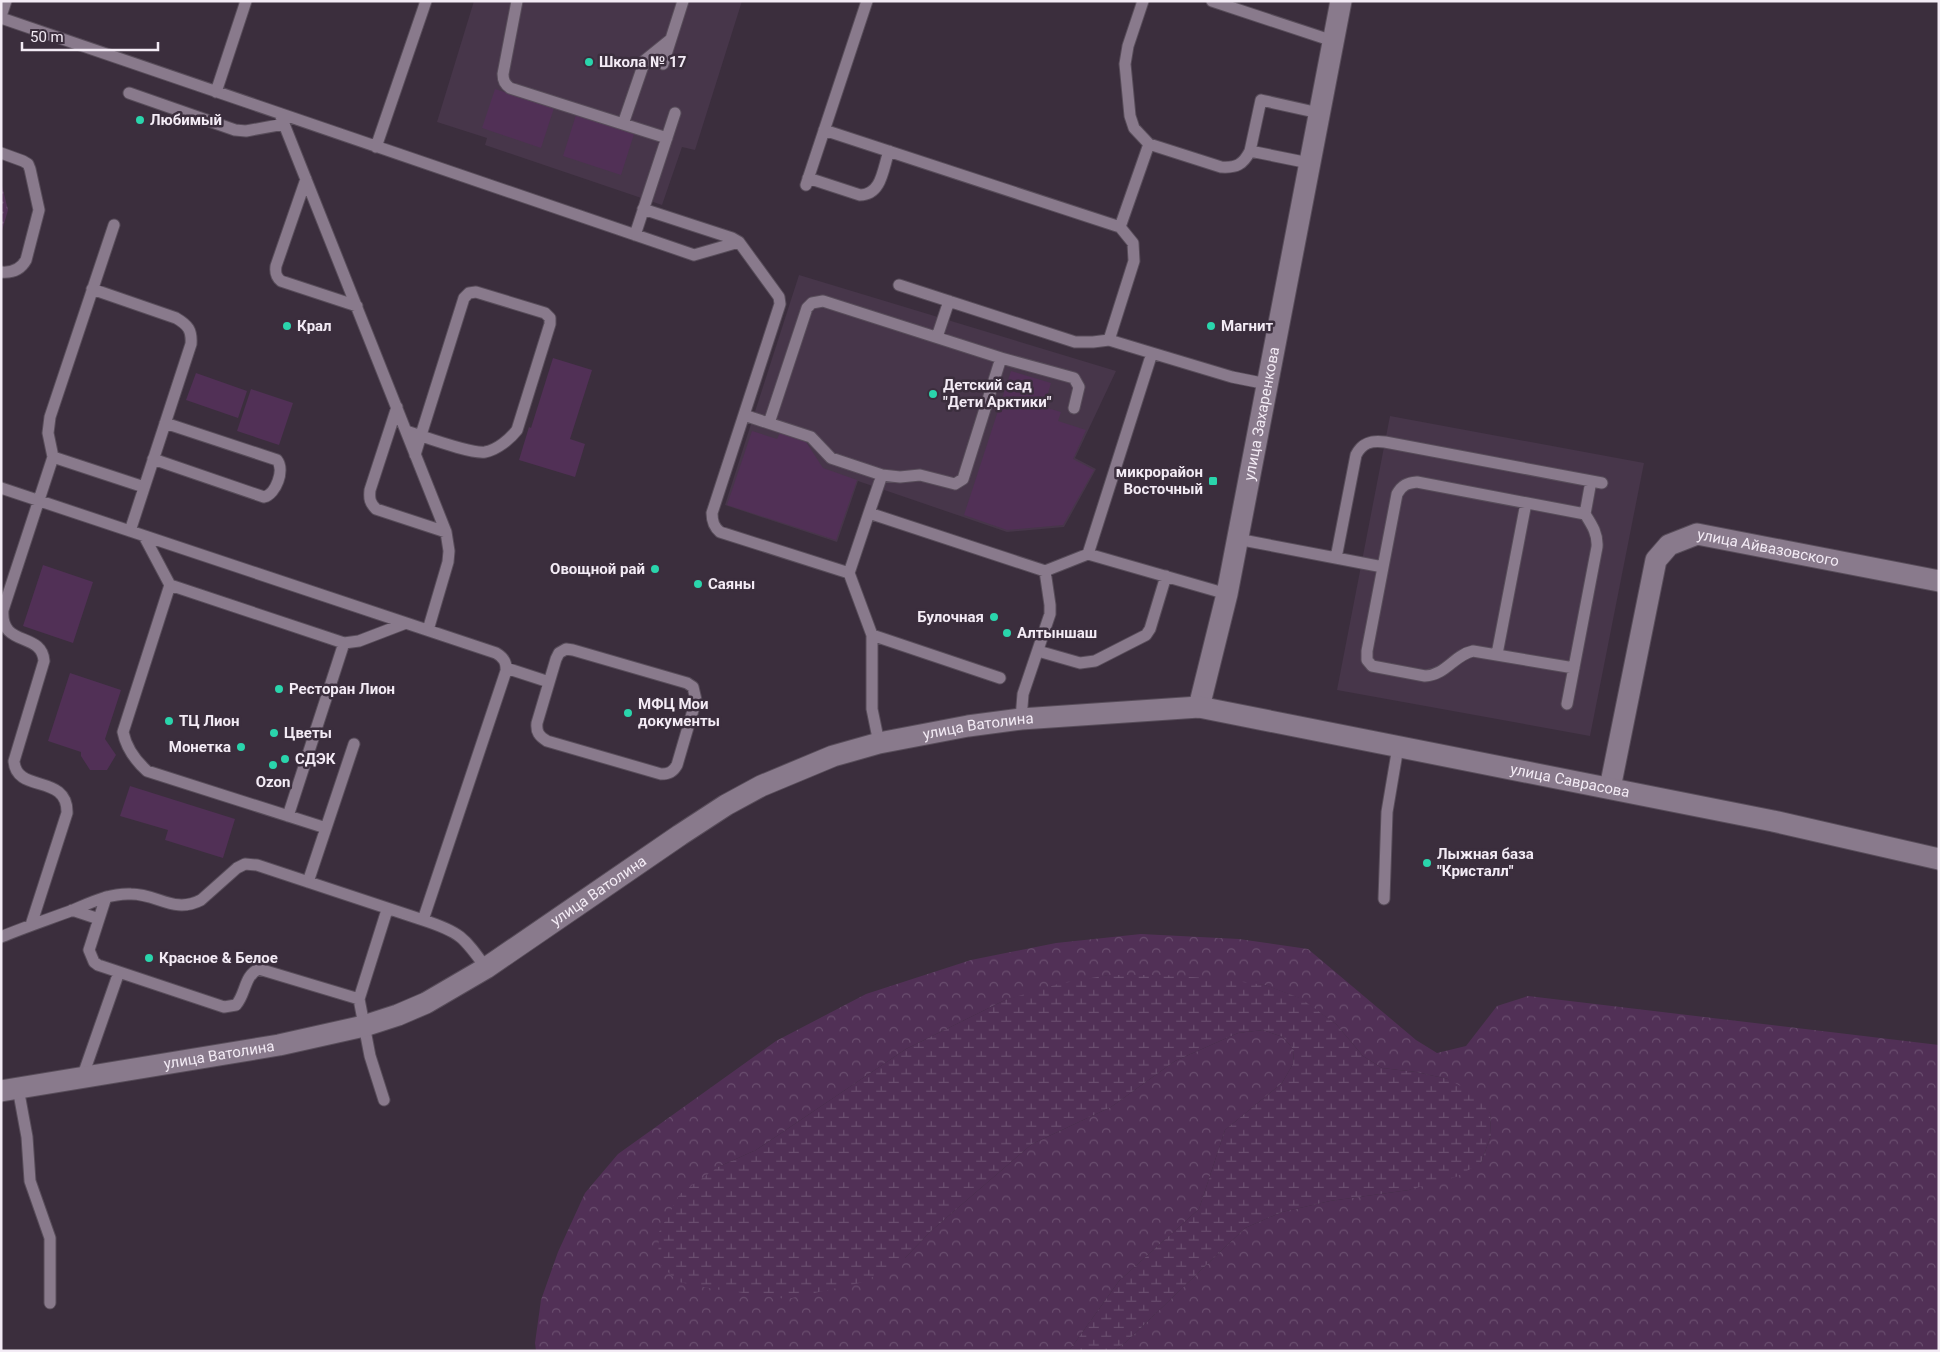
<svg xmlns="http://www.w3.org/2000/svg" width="1940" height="1352" font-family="Roboto,sans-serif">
<defs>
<pattern id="grass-dots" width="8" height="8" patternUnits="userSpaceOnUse" patternTransform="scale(1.25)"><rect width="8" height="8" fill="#513056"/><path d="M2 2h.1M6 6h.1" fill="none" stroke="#6a4e6f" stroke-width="1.8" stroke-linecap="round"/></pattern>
<pattern id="forest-crowns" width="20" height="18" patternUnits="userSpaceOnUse" patternTransform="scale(1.25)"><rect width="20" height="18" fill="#513056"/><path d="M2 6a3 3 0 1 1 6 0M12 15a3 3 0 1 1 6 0" fill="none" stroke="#6a4e6f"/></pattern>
<pattern id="wetland-marsh" width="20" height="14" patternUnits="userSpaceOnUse" patternTransform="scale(1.25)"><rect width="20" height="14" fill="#513056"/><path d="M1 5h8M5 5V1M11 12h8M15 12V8" fill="none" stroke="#6a4e6f"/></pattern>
</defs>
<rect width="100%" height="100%" fill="#3b2e3d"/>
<!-- built -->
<path fill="#47364a" d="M 474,1 L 742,1 L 695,150 L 682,147 L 662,205 L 485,145 L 487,138 L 437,122 Z
M 799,275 L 1116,371 L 1075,458 L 1096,469 L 1064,527 L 1007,532 L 858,481 L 837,542 L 725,505 Z
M 1390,416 L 1644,463 L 1590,736 L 1337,690 Z"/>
<!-- grass -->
<path fill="url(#grass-dots)" d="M 1,182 L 8,210 L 1,234 Z"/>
<!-- forest -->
<path fill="url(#forest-crowns)" d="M 1141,934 L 1239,939 L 1308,949 L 1416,1040 L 1437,1053 L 1466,1046 L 1497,1006 L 1528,996 L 1939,1045 L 1939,1349 L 1933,1351 L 1113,1351 L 1126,1342 L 1245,1228 L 1282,1212 L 1330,1201 L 1409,1190 L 1481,1163 L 1491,1135 L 1490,1113 L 1448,1079 L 1416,1072 L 1382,1068 L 1363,1056 L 1336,1024 L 1299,998 L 1265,985 L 1108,975 L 1005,1000 L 906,1049 L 756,1150 L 718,1167 L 905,1258 L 931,1231 L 1032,1144 L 1111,1107 L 1175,1061 L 1238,1033 L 1263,1030 L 1283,1037 L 1294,1050 L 1293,1064 L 1282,1083 L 1225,1130 L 1199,1209 L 1119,1281 L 1069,1351 L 536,1351 L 535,1343 L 541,1300 L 558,1252 L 585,1193 L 618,1154 L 776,1041 L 866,994 L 971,960 L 1056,943 Z"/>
<!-- wetland -->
<path fill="url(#wetland-marsh)" d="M 1108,975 L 1164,975 L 1220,979 L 1265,985 L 1300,998 L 1336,1024 L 1363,1056 L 1382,1068 L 1416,1072 L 1448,1079 L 1475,1094 L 1490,1113 L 1491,1135 L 1481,1163 L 1456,1177 L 1409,1190 L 1330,1201 L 1282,1212 L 1245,1228 L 1126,1342 L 1113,1351 L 1069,1351 L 1119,1281 L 1199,1209 L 1225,1130 L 1282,1083 L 1293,1064 L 1294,1050 L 1283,1037 L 1263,1030 L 1238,1033 L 1175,1061 L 1111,1107 L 1032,1144 L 931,1231 L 905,1258 L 864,1282 L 787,1299 L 714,1289 L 679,1282 L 658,1263 L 659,1232 L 680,1194 L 718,1167 L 756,1150 L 906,1049 L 1005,1000 L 1058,984 Z"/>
<!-- green -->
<path fill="#513056" d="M 495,89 L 554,108 L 541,148 L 482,128 Z
M 576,115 L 634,134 L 621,175 L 563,156 Z
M 553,358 L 592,370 L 570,439 L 585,444 L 575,477 L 519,460 L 529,427 L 531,428 Z
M 1011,371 L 1051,383 L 1044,407 L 1061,412 L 1058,421 L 1086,430 L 1073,459 L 1094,470 L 1063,525 L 1007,530 L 964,515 Z
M 196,373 L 247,391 L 238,418 L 186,400 Z
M 251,389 L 293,403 L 279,445 L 237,431 Z
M 752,431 L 777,439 L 780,433 L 806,442 L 823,468 L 857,480 L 836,540 L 727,505 Z
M 43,565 L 93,582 L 73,643 L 23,626 Z
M 70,673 L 121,690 L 105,739 L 116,755 L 107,770 L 90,770 L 81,756 L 81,752 L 48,741 Z
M 130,786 L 235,819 L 223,858 L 165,840 L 168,830 L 120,816 Z"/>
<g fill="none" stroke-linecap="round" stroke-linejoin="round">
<!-- lane casing -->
<g stroke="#584d5a" stroke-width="13">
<path id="lane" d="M 517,1 L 503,74 C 503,81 505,84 510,88 L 667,138
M 1143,1 L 1128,46 L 1125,64 L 1130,116 L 1134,128 L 1149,144
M 1212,1 L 1333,41
M 1,16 L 6,1
M 1,18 L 694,255 L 739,242
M 663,64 L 683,1
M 216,92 L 246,1
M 129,93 L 235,130 L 246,131 L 284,124
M 280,114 L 446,532 L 449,551 L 448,562 L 428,630
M 623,124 L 645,60 L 671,39
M 824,130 L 1120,227 L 1133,243 L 1134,261 L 1109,340 L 1152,353
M 376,147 L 426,1
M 1250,151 L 1261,100 L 1319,113
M 1,153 L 23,161 L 28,164 L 30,169 L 39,210 L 26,260 C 21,269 12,273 1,272
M 808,178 L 860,195 C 882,195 883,168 889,151
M 306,179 L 276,266 C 275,273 276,277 281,281 L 357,306
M 806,185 L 867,1
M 643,209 L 732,238 L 739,242 L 779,297 L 780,304 L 712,513 C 712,522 714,527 720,532 L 849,573 L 872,635 L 872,709 L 879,743
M 1120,227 L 1149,144 L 1221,167 C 1236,168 1243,165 1250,151 L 1309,163
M 635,235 L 675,113
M 899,285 L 1075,342 L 1093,342 L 1109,340
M 92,289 L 176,318 C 188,325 192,330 191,344 L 130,531
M 937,337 L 949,301
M 1001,358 L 1074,378 L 1079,387 L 1074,408
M 397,407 L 370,490 C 369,499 370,503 376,509 L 446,532
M 744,415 L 753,418 L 811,437 L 831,458 L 882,475 L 900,477 L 920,475 L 955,484 L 963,479 L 1001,358 L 823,301 L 812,303 L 807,308 L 769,423
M 406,431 C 423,436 470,454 485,452 C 497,450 510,439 517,430 L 550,324 L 550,318 L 545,313 L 476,292 L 469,293 L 464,298 L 421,435 L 415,455
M 53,457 L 144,487
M 153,459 L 264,497 C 276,494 285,470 277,460 L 165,423
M 1,488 L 496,653 C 503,657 507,662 506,671 L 423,920 C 460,932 464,937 486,968
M 869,513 L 882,475
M 144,536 L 170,585 L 344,643 L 359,641 L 406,623
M 1237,539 L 1336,558 L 1356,455 C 1362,443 1371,440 1385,442 L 1602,483
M 1088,554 L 1227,594
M 1336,558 L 1383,567
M 849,573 L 869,513 L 1045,571 L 1088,554 L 1152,353 L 1232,377 L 1267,384
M 170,585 L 123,732 C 126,747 136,761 147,771 L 326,828
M 872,635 L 1000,678
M 566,649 L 573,650 L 687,683 L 693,687 L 696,700 L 677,765 C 673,772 669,774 661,774 L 547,741 C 539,736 536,732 537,723 L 556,659 L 559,653 Z
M 1038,651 L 1080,663 L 1095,661 L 1146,635 L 1150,629 L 1166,576
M 1497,654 L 1526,503
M 506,668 L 549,682
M 1574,668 L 1473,651 C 1454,655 1446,675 1425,676 L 1372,666 L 1367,660 L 1367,651 L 1397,494 C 1402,485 1407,483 1417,482 L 1585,514
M 1567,704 L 1597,547 C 1598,534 1592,525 1585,514 L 1591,481
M 1021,719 L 1023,694 L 1050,614 L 1050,605 L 1045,571
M 288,816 L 344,643
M 308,882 L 354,744
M 106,897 L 89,950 L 94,962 L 98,965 L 224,1007 L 236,1005 C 246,994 244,975 259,969 L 359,999
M 1384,899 L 1387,812 L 1398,747
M 72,910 L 99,919
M 31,925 L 67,813 C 68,773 16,794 14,761 L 44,661 C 42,631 0,648 3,610 L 53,457 L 48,433 L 50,417 L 114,225
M 1,937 C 25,927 49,919 73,910 C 92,902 111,893 131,894 C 158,894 174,914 201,900 L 237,868 L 245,864 L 257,865 L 423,920
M 82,1078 L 119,972
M 18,1088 L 27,1137 L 30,1181 L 50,1238 L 50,1303
M 384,1100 L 370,1056 L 359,999 L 387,910"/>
</g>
<!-- street casing -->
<g stroke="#584d5a" stroke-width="23">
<g id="street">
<path id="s1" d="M 1199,707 L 1227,594 L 1341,1"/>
<path id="s2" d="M 1610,788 L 1656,560 L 1669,545 L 1697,534 L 1939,581"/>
<path id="s3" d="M 1,1091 L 279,1045 L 364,1026 L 398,1015 L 426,1003 L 486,968 L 680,835 L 726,805 L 761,786 L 833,756 L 879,743 L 968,726 L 1021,719 L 1199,707 L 1773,821 L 1939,859"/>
</g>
</g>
<!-- lane -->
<use href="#lane" stroke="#897a8c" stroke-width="11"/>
<!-- street -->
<use href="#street" stroke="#897a8c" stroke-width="21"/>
</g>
<!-- markers -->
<g fill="#2ad5ac" stroke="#3b2e3d" stroke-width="2">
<circle cx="589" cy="62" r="5"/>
<circle cx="140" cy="120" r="5"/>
<circle cx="287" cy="326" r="5"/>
<circle cx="1211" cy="326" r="5"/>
<circle cx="933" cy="394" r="5"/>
<rect x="1208" y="476" width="10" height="10" rx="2.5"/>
<circle cx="655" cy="569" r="5"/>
<circle cx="698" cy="584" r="5"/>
<circle cx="994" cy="617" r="5"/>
<circle cx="1007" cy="633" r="5"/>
<circle cx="279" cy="689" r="5"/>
<circle cx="628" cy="713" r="5"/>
<circle cx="169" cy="721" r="5"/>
<circle cx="274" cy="733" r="5"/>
<circle cx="241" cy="747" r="5"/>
<circle cx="285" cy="759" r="5"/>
<circle cx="273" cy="765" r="5"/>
<circle cx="1427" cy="863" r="5"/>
<circle cx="149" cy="958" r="5"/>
</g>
<g text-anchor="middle" stroke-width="5" stroke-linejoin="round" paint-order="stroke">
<!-- poi labels -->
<g font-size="15" font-weight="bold" fill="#f3ebf5" stroke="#3b2e3d" text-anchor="start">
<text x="599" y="67">Школа № 17</text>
<text x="150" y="125">Любимый</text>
<text x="297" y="331">Крал</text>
<text x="1221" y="331">Магнит</text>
<text x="943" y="390">Детский сад<tspan x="943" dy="17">"Дети Арктики"</tspan></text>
<text x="1203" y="477" text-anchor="end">микрорайон<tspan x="1203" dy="17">Восточный</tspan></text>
<text x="645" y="574" text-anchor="end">Овощной рай</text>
<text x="708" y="589">Саяны</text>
<text x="984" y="622" text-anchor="end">Булочная</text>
<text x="1017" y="638">Алтыншаш</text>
<text x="289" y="694">Ресторан Лион</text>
<text x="638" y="709">МФЦ Мои<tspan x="638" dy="17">документы</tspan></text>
<text x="179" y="726">ТЦ Лион</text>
<text x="284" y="738">Цветы</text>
<text x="231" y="752" text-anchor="end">Монетка</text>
<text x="295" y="764">СДЭК</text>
<text x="273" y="787" text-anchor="middle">Ozon</text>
<text x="1437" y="859">Лыжная база<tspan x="1437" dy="17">"Кристалл"</tspan></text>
<text x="159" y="963">Красное &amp; Белое</text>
</g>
<!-- street labels -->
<g font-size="15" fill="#f3ebf5" stroke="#3b2e3d">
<text dy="5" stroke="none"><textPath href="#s1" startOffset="300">улица Захаренкова</textPath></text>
<text dy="5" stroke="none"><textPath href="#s2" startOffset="355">улица Айвазовского</textPath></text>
<text dy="5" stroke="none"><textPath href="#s3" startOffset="1061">улица Ватолина</textPath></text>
<text dy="5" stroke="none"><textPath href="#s3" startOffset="1661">улица Саврасова</textPath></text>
<text dy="5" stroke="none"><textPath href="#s3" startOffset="641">улица Ватолина</textPath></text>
<text dy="5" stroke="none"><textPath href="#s3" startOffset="221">улица Ватолина</textPath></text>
</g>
</g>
<!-- border -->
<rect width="1940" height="1352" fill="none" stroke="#f3ebf5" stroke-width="5"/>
<!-- scale -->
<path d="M22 42v8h136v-8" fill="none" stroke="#f3ebf5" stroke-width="2.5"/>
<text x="30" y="42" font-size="15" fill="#f3ebf5" stroke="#3b2e3d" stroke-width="4" paint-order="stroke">50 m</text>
</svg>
